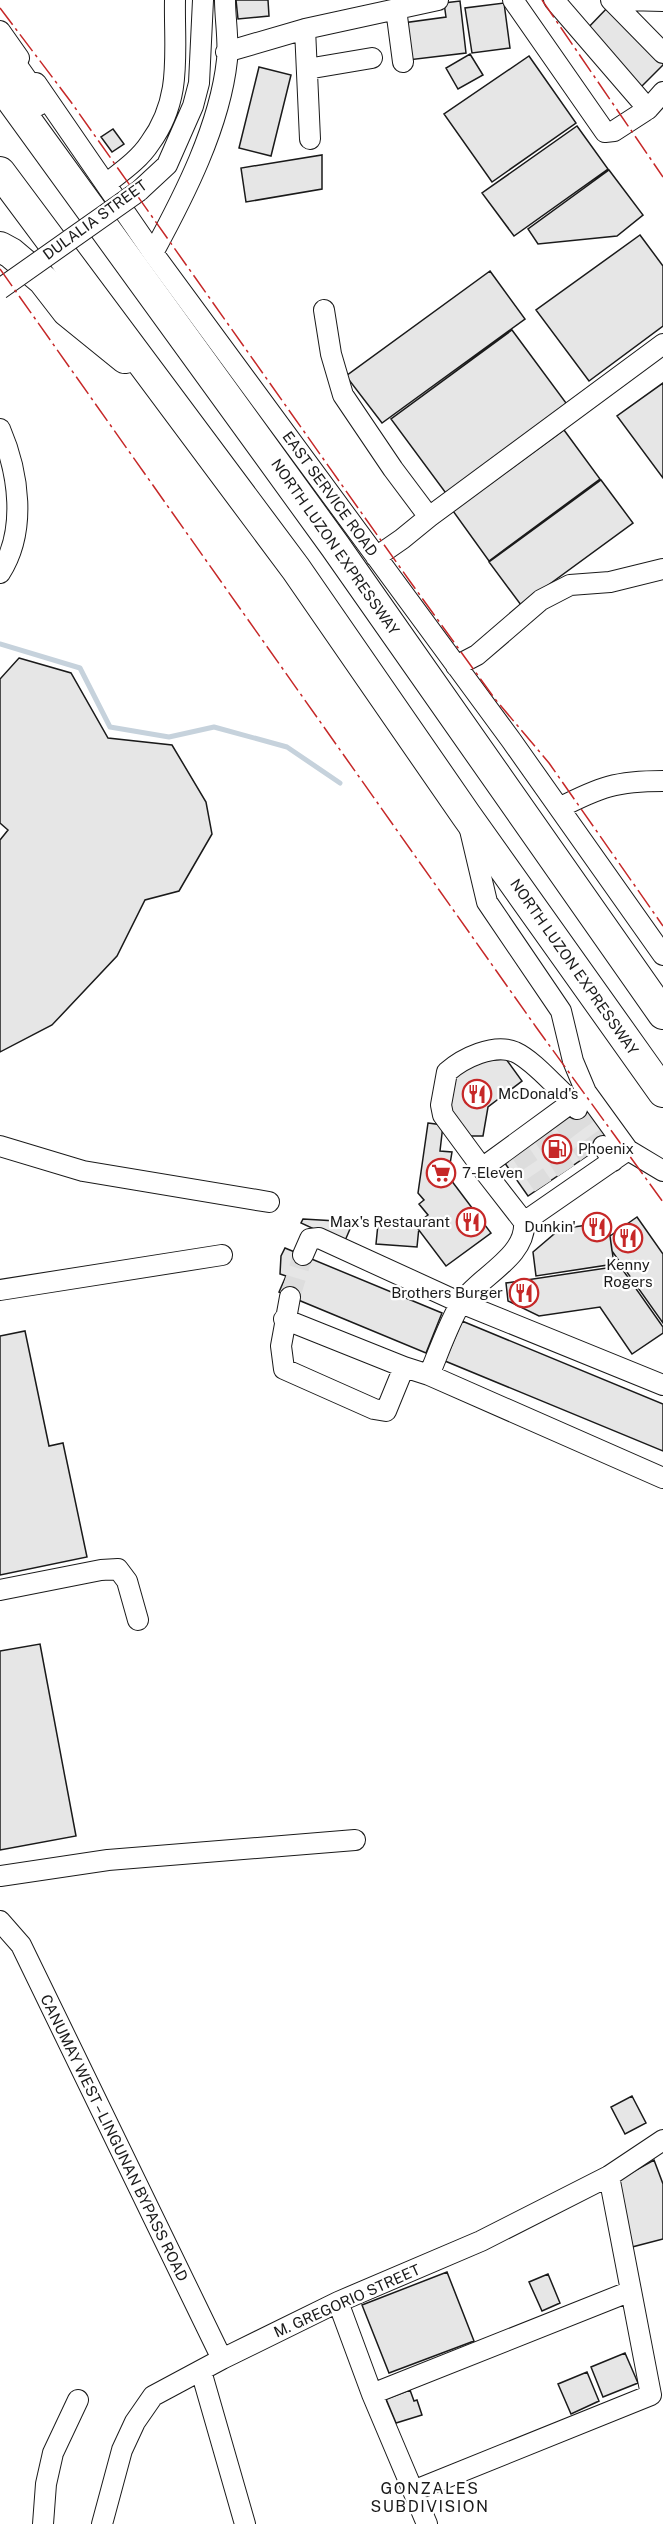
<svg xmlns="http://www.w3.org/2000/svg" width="663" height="2524" font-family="'Public Sans',sans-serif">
<rect width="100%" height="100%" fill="#fff"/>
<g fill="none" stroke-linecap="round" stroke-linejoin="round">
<!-- stream -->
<path stroke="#c6d2dc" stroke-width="5" d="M 0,644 L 80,668 L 110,727 L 169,737 L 214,727 L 287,747 L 340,783"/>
</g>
<!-- building -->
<path fill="#e6e6e6" stroke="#1a1a1a" stroke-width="1.5" d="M 236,0 L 268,0 L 269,16 L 238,19 Z
M 460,1 L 466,53 L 408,60 L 403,23 L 446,17 L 444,3 Z
M 504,3 L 510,48 L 472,53 L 465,8 Z
M 609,6 L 663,59 L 663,65 L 640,88 L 584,32 Z
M 470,54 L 483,75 L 458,89 L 446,68 Z
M 529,56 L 576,123 L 492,182 L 444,114 Z
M 259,67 L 291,75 L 271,156 L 239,148 Z
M 577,126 L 608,169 L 514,236 L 482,193 Z
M 113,129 L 124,144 L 112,152 L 101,137 Z
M 322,155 L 322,189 L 246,202 L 241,168 Z
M 609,170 L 643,215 L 617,236 L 538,244 L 528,229 Z
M 640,235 L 663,266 L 663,326 L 589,381 L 536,310 Z
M 490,271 L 525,319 L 382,423 L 346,376 Z
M 512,330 L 569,407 L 448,496 L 391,419 Z
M 663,383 L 663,478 L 617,416 Z
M 564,430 L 600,479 L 489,561 L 453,511 Z
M 601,480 L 633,523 L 521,605 L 489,562 Z
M 19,658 L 71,673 L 108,738 L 172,745 L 206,802 L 212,834 L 179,891 L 145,900 L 117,956 L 52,1025 L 0,1052 L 0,840 L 8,830 L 0,823 L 0,679 Z
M 506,1059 L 522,1081 L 488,1107 L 483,1136 L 461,1136 L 448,1113 L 452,1078 L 470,1062 Z
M 587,1102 L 612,1139 L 528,1196 L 502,1159 Z
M 428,1123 L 443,1125 L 440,1151 L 452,1152 L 448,1176 L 491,1233 L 446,1266 L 415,1225 L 428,1215 L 419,1204 L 424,1200 L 418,1193 Z
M 637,1217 L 663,1254 L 663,1323 L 612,1251 L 610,1236 Z
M 303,1219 L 353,1222 L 344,1243 L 301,1223 Z
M 608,1222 L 614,1264 L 536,1276 L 533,1252 L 560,1229 Z
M 378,1224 L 419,1227 L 417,1247 L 376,1244 Z
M 285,1248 L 442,1313 L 426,1353 L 279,1292 L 286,1276 L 280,1274 L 281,1256 Z
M 620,1266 L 663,1327 L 663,1333 L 632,1354 L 600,1307 L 539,1316 L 508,1301 L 506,1283 Z
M 462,1321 L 663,1404 L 663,1451 L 445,1361 Z
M 25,1331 L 49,1446 L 63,1443 L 87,1557 L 0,1575 L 0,1336 Z
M 40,1644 L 76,1836 L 0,1850 L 0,1651 Z
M 632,2096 L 646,2123 L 625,2134 L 611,2107 Z
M 654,2160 L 663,2184 L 663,2239 L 632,2247 L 618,2180 Z
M 447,2272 L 474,2341 L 389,2373 L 362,2305 Z
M 548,2274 L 560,2303 L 542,2311 L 529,2282 Z
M 625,2353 L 638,2383 L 603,2397 L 591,2367 Z
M 587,2372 L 599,2401 L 571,2414 L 558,2384 Z
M 410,2390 L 414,2401 L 417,2400 L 422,2415 L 396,2423 L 386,2399 Z"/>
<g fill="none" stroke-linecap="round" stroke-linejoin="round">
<!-- minor-tunnel -->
<path stroke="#ddd" stroke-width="20" stroke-dasharray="20 10" stroke-linecap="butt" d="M 577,1109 L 603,1146
M 562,1120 L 588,1155
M 541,1133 L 566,1171
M 518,1149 L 543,1186
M 290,1297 L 303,1255"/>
<!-- minor casing -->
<g stroke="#1a1a1a" stroke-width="22">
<path id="minor" d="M 513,0 L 605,132 L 614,131 L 648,109 L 554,0
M 611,0 L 663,53
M 624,0 L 663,1
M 396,9 L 403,62
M 305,29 L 310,139
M 0,31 L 19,58
M 226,52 L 305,29 L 438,0
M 307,69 L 372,58
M 36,83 L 153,253 L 511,740 L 663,955
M 648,109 L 663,92
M 106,184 C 121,172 139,160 150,143 C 183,98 174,53 175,0
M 139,191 L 167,165 L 193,106 L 199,83 L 203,0
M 153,253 C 184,196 220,126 227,60 C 229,41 225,19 225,0
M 324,310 L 331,354 L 343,395 L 393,469 L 429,517 L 402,539 L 376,557
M 0,429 C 19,473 27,531 0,573
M 429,517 L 663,344
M 456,666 L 477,655 L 541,600 L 570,585 L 610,582 L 663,569
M 559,808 C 600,787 616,781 663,781
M 470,830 L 487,902 L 561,1011 L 573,1061 L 586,1092 L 628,1150 L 663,1171
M 0,1146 L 83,1171 L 269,1202
M 603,1146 L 613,1161
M 482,1168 L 443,1115 L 441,1105 L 447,1072 C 463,1058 494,1043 515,1052 C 528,1058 542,1072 552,1082 C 560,1090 570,1098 577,1109
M 524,1222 L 628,1150
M 303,1255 L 310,1239 L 319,1238 L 461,1303 L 663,1385
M 0,1290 L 222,1255
M 290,1297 L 281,1346 L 284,1369 L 374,1409 L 386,1411 L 404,1367 L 429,1375 L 663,1478
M 284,1319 L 404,1367
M 429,1375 C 438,1354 449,1322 461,1303 C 478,1277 527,1257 524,1222 L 482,1168 L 586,1092
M 0,1590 L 101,1570 L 118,1569 L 127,1581 L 138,1620
M 0,1876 L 108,1860 L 355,1840
M 0,1921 L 21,1945 L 222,2359
M 338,2302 L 372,2394 L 427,2524
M 201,2371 L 245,2524
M 372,2394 L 631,2291
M 413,2491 L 651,2395 L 609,2176
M 43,2524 L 46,2484 L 53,2453 L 78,2400
M 102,2524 L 122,2450 L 135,2422 L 153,2396 L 222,2359 L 338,2302 L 481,2241 L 609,2176 L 663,2140"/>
</g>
<!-- highway casing -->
<g stroke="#1a1a1a" stroke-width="32">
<path id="highway" d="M 0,50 L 36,101
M 0,84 L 335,546 L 663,1014
M 0,172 L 296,569 L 466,815 L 663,1092
M 0,247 L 11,253 L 43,280 L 67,311 L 125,358"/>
</g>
<!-- minor -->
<use href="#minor" stroke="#fff" stroke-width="20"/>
<!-- highway -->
<use href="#highway" stroke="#fff" stroke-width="30"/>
<!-- minor-bridge casing -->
<g stroke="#1a1a1a" stroke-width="22" stroke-linecap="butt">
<path id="minor-bridge" d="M 0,289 L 139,191"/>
</g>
<!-- minor-bridge -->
<use href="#minor-bridge" stroke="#fff" stroke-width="20"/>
<!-- power -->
<path stroke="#c62828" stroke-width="1.5" stroke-dasharray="21 4.5 3 4.5" stroke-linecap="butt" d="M 542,0 L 663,177
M 0,8 L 71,102 L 409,580 L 495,699 L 549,763 L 663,926
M 0,269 L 536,1027 L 663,1202"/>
</g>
<!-- icons -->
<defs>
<g id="restaurant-ring" transform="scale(1.5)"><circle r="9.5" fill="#fff" stroke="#c62828" stroke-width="1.5"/><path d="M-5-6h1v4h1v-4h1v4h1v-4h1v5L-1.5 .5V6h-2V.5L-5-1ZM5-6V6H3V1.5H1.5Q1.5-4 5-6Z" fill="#c62828"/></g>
<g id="fuel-ring" transform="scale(1.5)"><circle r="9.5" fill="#fff" stroke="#c62828" stroke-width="1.5"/><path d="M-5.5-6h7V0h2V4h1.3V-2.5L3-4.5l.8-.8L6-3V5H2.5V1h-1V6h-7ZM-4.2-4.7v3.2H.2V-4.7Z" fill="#c62828"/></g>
<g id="supermarket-ring" transform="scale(1.5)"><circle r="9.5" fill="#fff" stroke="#c62828" stroke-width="1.5"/><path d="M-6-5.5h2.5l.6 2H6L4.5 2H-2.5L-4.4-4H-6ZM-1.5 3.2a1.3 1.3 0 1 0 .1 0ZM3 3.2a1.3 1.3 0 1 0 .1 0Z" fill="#c62828"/></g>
</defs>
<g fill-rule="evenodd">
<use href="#restaurant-ring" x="477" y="1094"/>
<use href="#fuel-ring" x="557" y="1149"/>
<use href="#supermarket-ring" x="441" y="1173"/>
<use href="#restaurant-ring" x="471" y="1222"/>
<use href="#restaurant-ring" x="597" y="1227"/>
<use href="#restaurant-ring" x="628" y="1238"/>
<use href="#restaurant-ring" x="524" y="1293"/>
</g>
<g text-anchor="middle" stroke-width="4.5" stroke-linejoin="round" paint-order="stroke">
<!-- street labels -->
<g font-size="15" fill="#1a1a1a" stroke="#fff">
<text transform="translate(95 220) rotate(-36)" y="5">DULALIA STREET</text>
<text transform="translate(330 494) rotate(54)" y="5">EAST SERVICE ROAD</text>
<text transform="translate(335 547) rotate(55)" y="5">NORTH LUZON EXPRESSWAY</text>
<text transform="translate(574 967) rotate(55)" y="5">NORTH LUZON EXPRESSWAY</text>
<text transform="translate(114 2138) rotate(64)" y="5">CANUMAY WEST – LINGUNAN BYPASS ROAD</text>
<text transform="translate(347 2301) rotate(-24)" y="5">M. GREGORIO STREET</text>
</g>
<!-- poi labels -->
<g font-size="15" fill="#1a1a1a" stroke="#fff" text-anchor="start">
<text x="498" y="1099">McDonald's</text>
<text x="578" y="1154">Phoenix</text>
<text x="462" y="1178">7-Eleven</text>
<text x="450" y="1227" text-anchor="end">Max's Restaurant</text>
<text x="576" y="1232" text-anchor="end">Dunkin'</text>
<text x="628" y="1270" text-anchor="middle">Kenny<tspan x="628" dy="17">Rogers</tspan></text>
<text x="503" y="1298" text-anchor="end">Brothers Burger</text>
</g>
<!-- neighbourhood labels -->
<g font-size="16" letter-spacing="1.5" fill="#1a1a1a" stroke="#fff">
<text x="430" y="2494">GONZALES<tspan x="430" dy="18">SUBDIVISION</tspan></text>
</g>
</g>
</svg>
